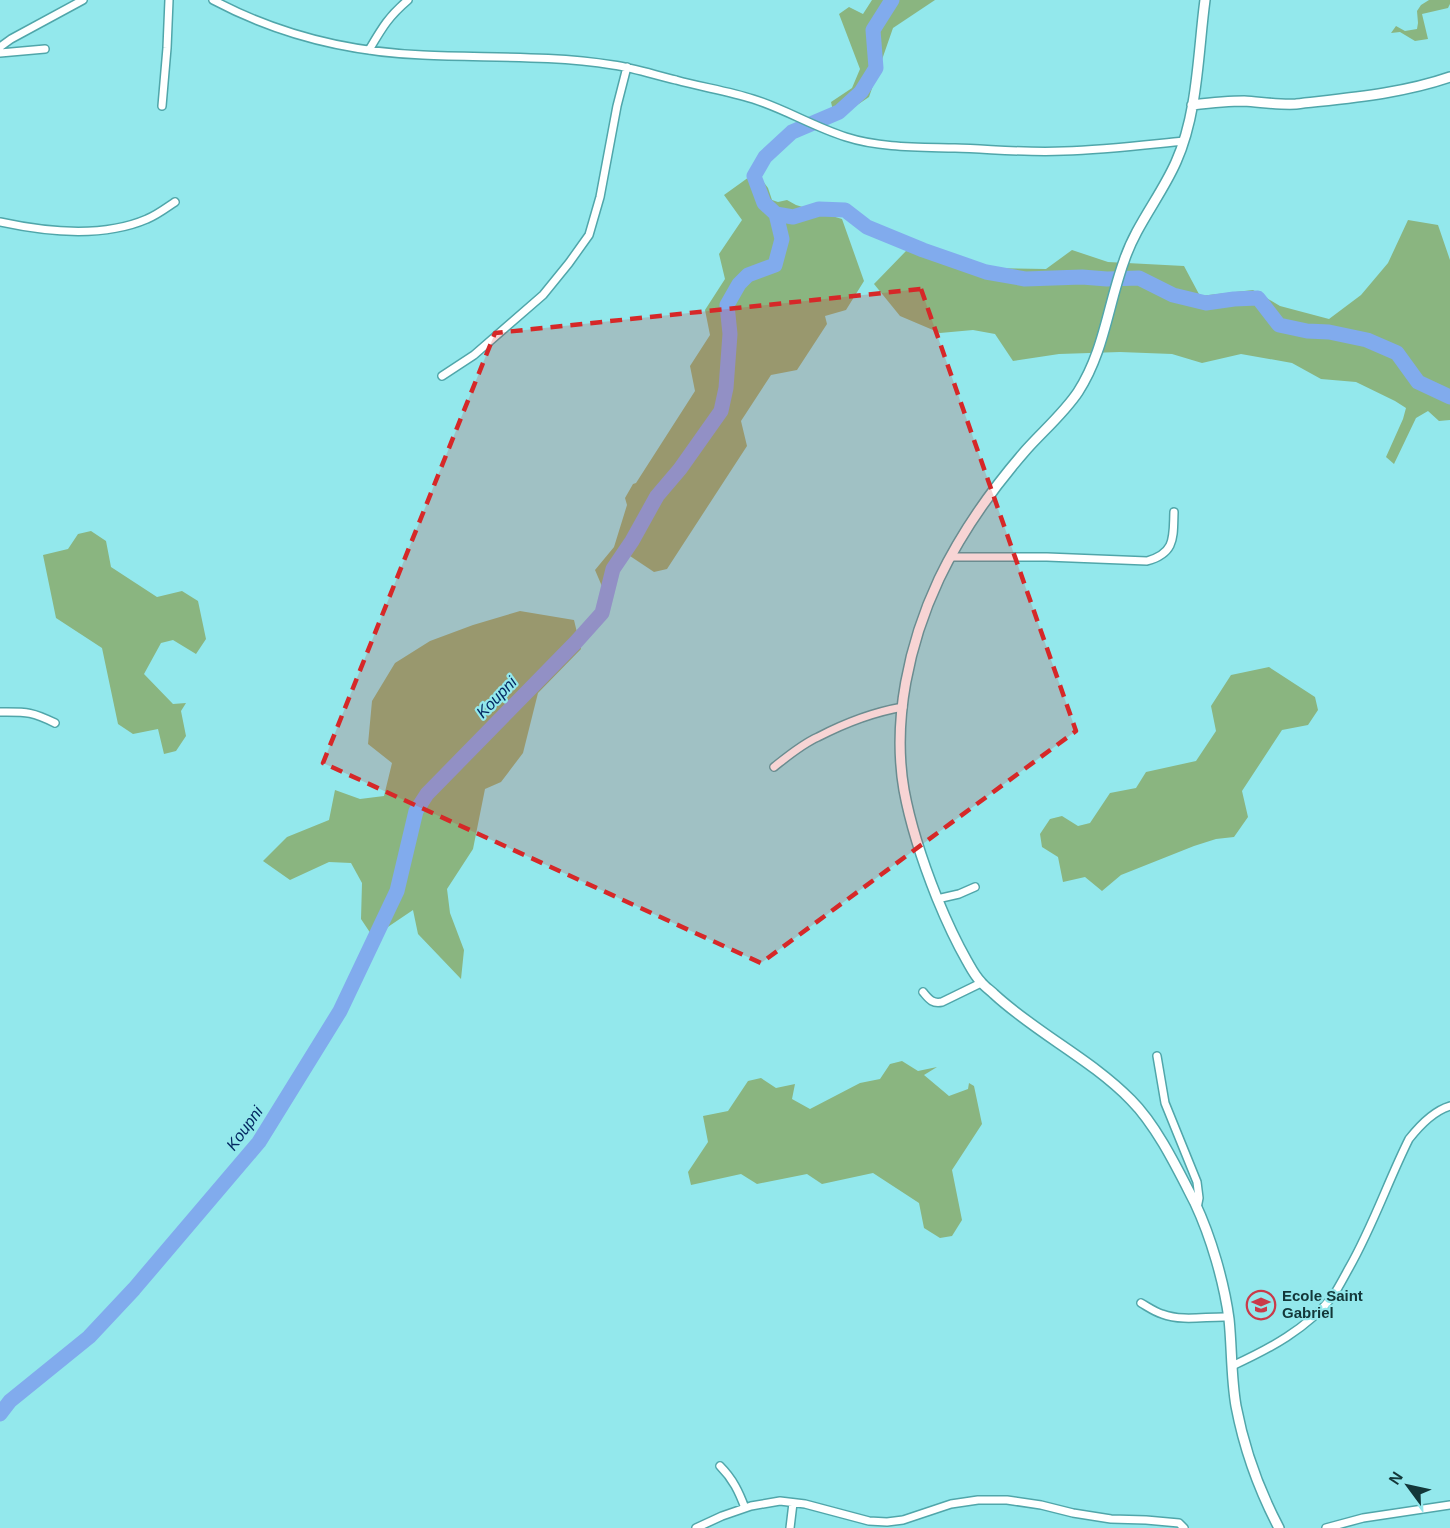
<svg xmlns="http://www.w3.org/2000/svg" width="1450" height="1528" font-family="Helvetica,sans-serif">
<rect width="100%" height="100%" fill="#93e8ec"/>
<!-- green -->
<path fill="#8ab580" d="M 872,0 L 935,0 L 893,28 L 869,97 L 835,120 L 831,102 L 852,88 L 860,69 L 839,14 L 849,7 L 863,14 Z
M 1429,0 L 1450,0 L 1450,4 L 1448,8 L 1422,14 L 1428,39 L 1415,41 L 1400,32 L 1391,33 L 1396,26 L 1405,31 L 1417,29 L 1418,23 L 1417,11 L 1421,5 Z
M 756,172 L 768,188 L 772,200 L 778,202 L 787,200 L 796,205 L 842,219 L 864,281 L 846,310 L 825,316 L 827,324 L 797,370 L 771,375 L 741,421 L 747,446 L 667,569 L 654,572 L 630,556 L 604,591 L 595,570 L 614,547 L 627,505 L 625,498 L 633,484 L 636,483 L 695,391 L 690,366 L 710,335 L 705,310 L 725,279 L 719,254 L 742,220 L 724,195 Z
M 1408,220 L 1438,225 L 1450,260 L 1450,420 L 1439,421 L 1428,411 L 1416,418 L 1394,464 L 1386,457 L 1403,419 L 1406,408 L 1395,401 L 1356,382 L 1321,379 L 1292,363 L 1241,354 L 1202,363 L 1172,354 L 1120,352 L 1059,354 L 1013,361 L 995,334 L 973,330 L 940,333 L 900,316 L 874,284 L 906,251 L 958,256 L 985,268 L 1046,269 L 1072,250 L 1108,262 L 1184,266 L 1200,296 L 1253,290 L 1280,306 L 1329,319 L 1361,295 L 1388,263 Z
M 91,531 L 106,541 L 111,567 L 157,597 L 182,591 L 198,601 L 206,639 L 196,654 L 173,640 L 161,643 L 144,674 L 173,704 L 186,703 L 181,711 L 186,736 L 176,751 L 164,754 L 158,729 L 133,734 L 118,724 L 102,648 L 56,618 L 43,555 L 68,549 L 78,534 Z
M 520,611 L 574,620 L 581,649 L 538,693 L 523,753 L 501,782 L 485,789 L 473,849 L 447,889 L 450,913 L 464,950 L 461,979 L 418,934 L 413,910 L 373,937 L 361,919 L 362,883 L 351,863 L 329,862 L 290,880 L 263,861 L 287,837 L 329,820 L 335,790 L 360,799 L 384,796 L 392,763 L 368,744 L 372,701 L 395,663 L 430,641 L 473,625 Z
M 1269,667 L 1315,697 L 1318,710 L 1308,725 L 1282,730 L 1242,791 L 1248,817 L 1234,837 L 1216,839 L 1194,846 L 1121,875 L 1102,891 L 1085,877 L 1063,882 L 1058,857 L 1042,847 L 1040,834 L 1050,819 L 1062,816 L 1078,826 L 1090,823 L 1110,793 L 1136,788 L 1146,772 L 1196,761 L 1216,731 L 1211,706 L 1231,675 Z
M 902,1061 L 918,1071 L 937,1067 L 924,1075 L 949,1096 L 968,1089 L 969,1083 L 974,1086 L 982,1124 L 952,1170 L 962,1220 L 952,1236 L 940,1238 L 924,1228 L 919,1203 L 873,1173 L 822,1184 L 807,1174 L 757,1184 L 741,1174 L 691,1185 L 688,1172 L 708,1142 L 703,1116 L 728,1111 L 748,1081 L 761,1078 L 776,1088 L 795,1084 L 792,1099 L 810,1109 L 860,1083 L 880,1079 L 890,1064 Z"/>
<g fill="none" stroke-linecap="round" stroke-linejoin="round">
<!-- river -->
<path stroke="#81abed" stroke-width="15" d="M 776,214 L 793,217 L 819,209 L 845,210 L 867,227 L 923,250 L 986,272 L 1025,279 L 1082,277 L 1107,279 L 1139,278 L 1173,295 L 1206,303 L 1234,299 L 1258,298 L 1279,325 L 1307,331 L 1329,332 L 1367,340 L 1397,353 L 1418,382 L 1450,397
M 0,1414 L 10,1401 L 89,1337 L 134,1289 L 259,1142 L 340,1011 L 397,891 L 416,811 L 427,794 L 576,642 L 602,613 L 613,569 L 632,541 L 657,496 L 680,469 L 721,411 L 726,388 L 730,334 L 727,305 L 739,284 L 748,275 L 775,265 L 782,239 L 776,214 L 764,203 L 754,176 L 765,157 L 792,132 L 839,112 L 861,92 L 876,68 L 873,30 L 892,0"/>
<!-- street casing -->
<g stroke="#50a6aa" stroke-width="10">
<path id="street" d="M 213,0 C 279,35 349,52 423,55 C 486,58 550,55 613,65 C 634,68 655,75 676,80 C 701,87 728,91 753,99 C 785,109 814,127 846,137 C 880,148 919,147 955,148 C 991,149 1028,153 1064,151 C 1104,150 1144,145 1184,141
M 0,47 L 11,39 L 83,0
M 369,50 C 382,28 388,17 408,0
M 0,53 L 45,49
M 162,106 L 167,48 L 169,0
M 0,222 C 46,232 103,238 147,219 C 157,215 166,208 175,202
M 442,376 L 474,355 L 543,295 L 569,263 L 589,235 L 600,197 L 617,106 L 627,67
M 951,557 L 1047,557 L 1147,561 C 1176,553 1173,537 1174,512
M 0,712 C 26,712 31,711 55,723
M 774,767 C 788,756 802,744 818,737 C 845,723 874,712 903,707
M 937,899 L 959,894 L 975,887
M 923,992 C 929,999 932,1004 942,1002 L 981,983
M 1157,1056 L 1165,1103 L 1197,1182 L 1199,1198 L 1197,1208
M 1141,1303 C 1148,1307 1155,1312 1162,1314 C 1184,1322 1206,1316 1229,1317
M 1232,1366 C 1269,1349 1307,1329 1333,1296 C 1339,1287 1344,1277 1349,1268 C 1373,1226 1388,1181 1409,1139 C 1420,1125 1433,1111 1450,1106
M 720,1466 C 733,1479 739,1492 745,1508
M 696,1528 L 722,1516 L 751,1506 L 780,1501 L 805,1504 L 869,1521 L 887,1522 L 903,1520 L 951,1504 L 978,1500 L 1007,1500 L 1041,1505 L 1073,1513 L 1111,1519 L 1146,1520 L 1179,1523 L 1184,1528
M 790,1528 L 793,1503
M 1326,1528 L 1363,1518 L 1450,1505"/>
</g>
<!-- secondary casing -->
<g stroke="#50a6aa" stroke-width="12">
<path id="secondary" d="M 1205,0 C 1198,52 1198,113 1176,162 C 1161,196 1136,225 1124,261 C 1108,305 1104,352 1078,392 C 1064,413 1043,431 1026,450 C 992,489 961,533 939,579 C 909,643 892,720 904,790 C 911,828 923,863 937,898 C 946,920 955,940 967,961 C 971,968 975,976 981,982 C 985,987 990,990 994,994 C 1036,1033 1091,1059 1131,1100 C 1157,1126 1178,1170 1195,1203 C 1211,1237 1224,1282 1229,1319 C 1232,1348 1231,1377 1236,1406 C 1244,1448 1259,1490 1279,1528
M 1192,105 C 1209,103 1226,101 1244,101 C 1261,102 1278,105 1296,104 C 1348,98 1401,94 1450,77"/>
</g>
<!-- street -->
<use href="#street" stroke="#fff" stroke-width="7"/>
<!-- secondary -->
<use href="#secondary" stroke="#fff" stroke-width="9"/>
</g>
<!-- marked area -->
<path fill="#d62828" fill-opacity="0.2" stroke="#d62828" stroke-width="4.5" stroke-dasharray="12 8" stroke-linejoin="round" d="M 921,289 L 1076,731 L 761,963 L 323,763 L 495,333 Z"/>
<!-- icons -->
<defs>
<g id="school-ring" transform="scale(1.5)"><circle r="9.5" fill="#93e8ec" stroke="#ca3a49" stroke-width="1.5"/><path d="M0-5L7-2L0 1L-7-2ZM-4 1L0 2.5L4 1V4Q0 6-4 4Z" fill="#ca3a49"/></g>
</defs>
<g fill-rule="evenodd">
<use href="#school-ring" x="1261" y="1305"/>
</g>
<g text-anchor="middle" stroke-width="4.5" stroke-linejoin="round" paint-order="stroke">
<!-- poi labels -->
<g font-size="15" font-weight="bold" fill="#133739" stroke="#93e8ec" text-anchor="start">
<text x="1282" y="1301">Ecole Saint<tspan x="1282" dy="17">Gabriel</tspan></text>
</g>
<!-- water labels -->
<g font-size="16" font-style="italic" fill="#042962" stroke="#93e8ec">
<text transform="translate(496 697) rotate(-46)" y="6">Koupni</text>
<text transform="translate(244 1128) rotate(-54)" y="6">Koupni</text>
</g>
</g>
<!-- north arrow -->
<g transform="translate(1408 1486) rotate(303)" stroke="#93e8ec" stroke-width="4.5" paint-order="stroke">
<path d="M0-4.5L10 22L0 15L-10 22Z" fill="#133739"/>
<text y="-9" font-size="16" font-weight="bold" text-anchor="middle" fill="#133739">N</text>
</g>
</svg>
